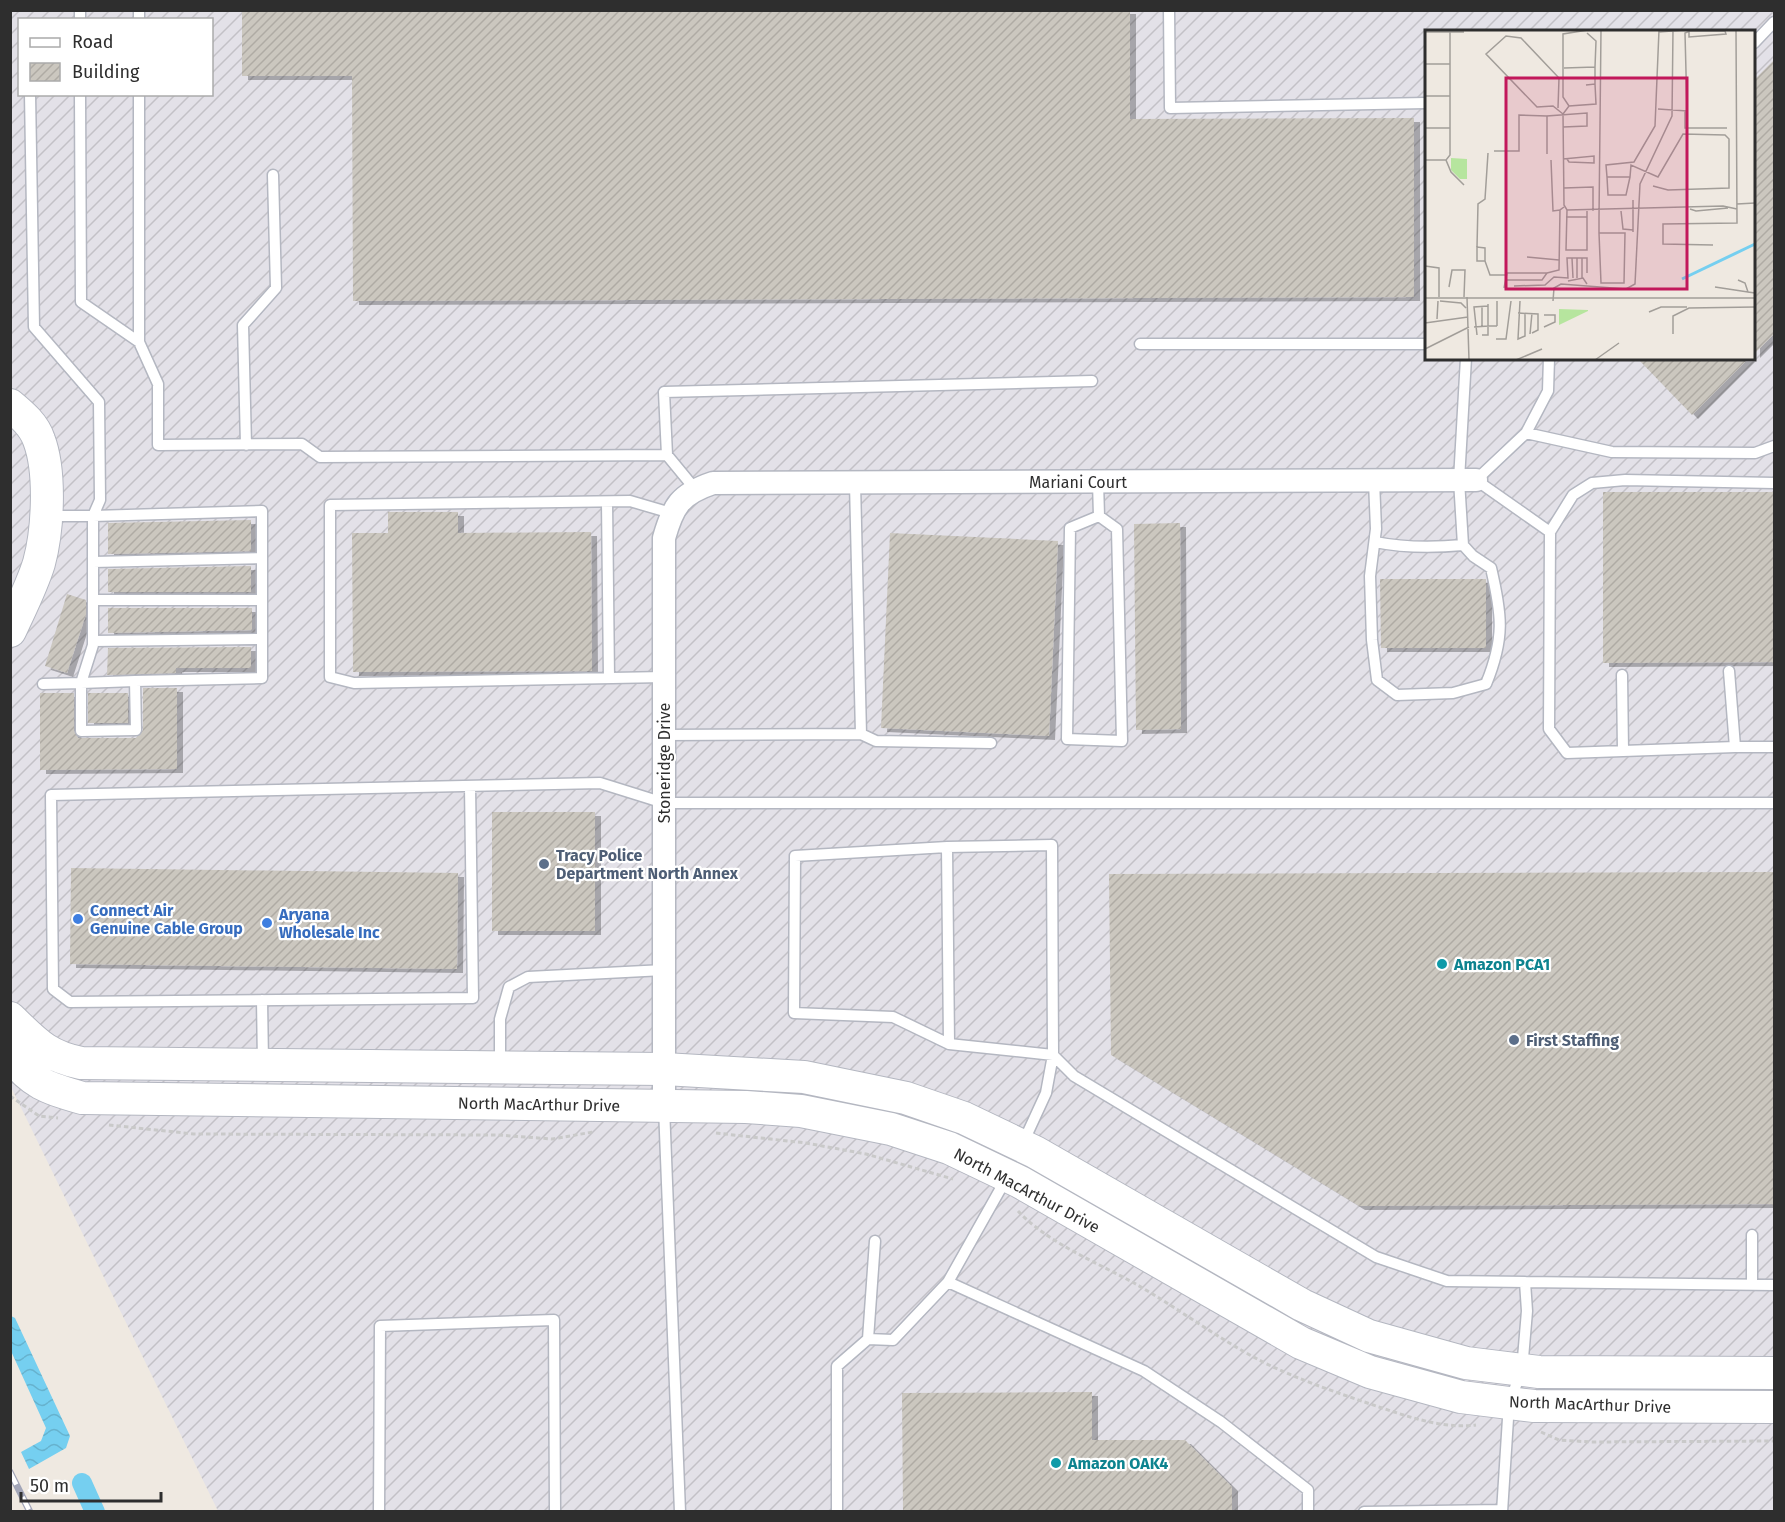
<svg xmlns="http://www.w3.org/2000/svg" width="1785" height="1522" font-family="'Fira Sans',sans-serif">
<defs>
<pattern id="industrial-furrows" width="10" height="10" patternUnits="userSpaceOnUse" patternTransform="scale(1.5)"><rect width="10" height="10" fill="#e3e1e8"/><path d="M-1 1l2-2M0 10L10 0M9 11l2-2" fill="none" stroke="#c3c1c7"/></pattern>
<pattern id="water-waves" width="16" height="10" patternUnits="userSpaceOnUse" patternTransform="scale(1.5)"><rect width="16" height="10" fill="#75cff0"/><path d="M0 5q4-4 8 0t8 0" fill="none" stroke="#66b2ce"/></pattern>
<pattern id="building-hatch" width="6" height="6" patternUnits="userSpaceOnUse" patternTransform="scale(1.5)"><rect width="6" height="6" fill="#cbc7bf"/><path d="M-1 1l2-2M0 6l6-6M5 7l2-2" fill="none" stroke="#afaba4"/></pattern>
<filter id="shadow"><feDropShadow dx="6" dy="4" stdDeviation="0" flood-color="#0004"/></filter>
</defs>
<rect width="100%" height="100%" fill="#efe9e1"/>
<!-- industrial -->
<path fill="url(#industrial-furrows)" fill-rule="evenodd" d="M 11,11 L 1774,11 L 1774,1511 L 218,1511 L 11,1087 ZM 20,20 L 212,20 L 212,94 L 20,94 ZM 1426,32 L 1754,32 L 1754,358 L 1426,358 Z"/>
<!-- water -->
<path fill="url(#water-waves)" d="M 11,1316 L 15,1318 L 70,1436 L 66,1448 L 29,1469 L 21,1452 L 41,1441 L 46,1428 L 11,1351 Z"/>
<g fill="none" stroke-linecap="round" stroke-linejoin="round">
<!-- canal -->
<path stroke="#75cff0" stroke-width="20" d="M 82,1483 L 95,1512"/>
</g>
<!-- building -->
<path fill="url(#building-hatch)" filter="url(#shadow)" d="M 242,10 L 1130,10 L 1130,119 L 1414,118 L 1414,297 L 353,301 L 352,76 L 242,76 Z
M 1774,60 L 1774,334 L 1754,354 L 1754,80 Z
M 1637,358 L 1749,358 L 1692,415 Z
M 1603,492 L 1774,492 L 1774,662 L 1603,663 Z
M 388,512 L 458,512 L 458,533 L 591,532 L 592,671 L 353,672 L 352,533 L 388,533 Z
M 251,520 L 251,551 L 108,554 L 108,523 Z
M 1180,523 L 1181,729 L 1136,730 L 1134,524 Z
M 890,533 L 1058,541 L 1049,736 L 881,728 Z
M 251,566 L 251,592 L 108,592 L 108,569 Z
M 1380,579 L 1486,579 L 1486,648 L 1381,648 Z
M 67,594 L 86,600 L 86,614 L 67,673 L 45,666 Z
M 108,608 L 252,608 L 252,630 L 108,633 Z
M 251,647 L 251,668 L 176,668 L 176,673 L 107,675 L 108,648 Z
M 143,688 L 177,688 L 177,769 L 40,770 L 40,693 L 74,693 L 74,731 L 78,738 L 136,738 L 143,730 Z
M 88,693 L 128,693 L 128,723 L 88,723 Z
M 492,812 L 595,812 L 595,931 L 492,931 Z
M 71,868 L 458,873 L 457,969 L 70,964 Z
M 1774,872 L 1774,1204 L 1359,1206 L 1111,1055 L 1109,874 Z
M 1092,1392 L 1092,1440 L 1185,1440 L 1232,1487 L 1232,1512 L 903,1512 L 902,1393 Z"/>
<g fill="none" stroke-linecap="round" stroke-linejoin="round">
<!-- lane casing -->
<g stroke="#b4b7c1" stroke-width="13">
<path id="lane" d="M 80,10 L 80,20
M 1169,10 L 1170,108 L 1426,103
M 139,20 L 139,10
M 1754,43 L 1774,22
M 30,94 L 34,327 L 99,402 L 100,500 L 93,516 L 262,511 L 262,678 L 135,681
M 80,94 L 81,302 L 139,342 L 139,94
M 139,342 L 158,384 L 158,445 L 302,444 L 320,457 L 667,455 L 695,489
M 1140,344 L 1426,344
M 1549,358 L 1548,391 L 1526,433 L 1476,480 L 1550,532 L 1549,729 L 1567,753 L 1735,747 L 1729,671
M 1526,433 L 1612,452 L 1755,453 L 1774,446
M 246,445 L 243,325 L 276,288 L 273,175
M 667,455 L 664,392 L 1092,381
M 1374,481 L 1376,529 L 1370,576 L 1372,640 L 1377,680 L 1397,695 L 1453,693 L 1486,684 C 1505,638 1502,615 1491,568 L 1473,556 L 1463,545 L 1459,480 L 1466,358
M 1098,482 L 1099,516 L 1117,529 L 1122,741 L 1067,739 L 1070,528 L 1099,516
M 607,502 L 609,678
M 1550,532 L 1573,495 L 1592,483 L 1625,480 L 1774,483
M 1375,542 C 1405,548 1432,548 1463,545
M 93,562 L 262,558
M 93,600 L 262,600
M 93,641 L 262,639
M 1622,675 L 1623,751
M 664,677 L 354,683 L 330,677 L 330,505 L 630,501 L 671,513
M 135,681 L 136,730 L 81,731 L 81,683 Z
M 43,684 L 81,683 L 93,645 L 93,516 L 49,516
M 861,734 L 876,741 L 991,743
M 664,735 L 861,734 L 855,483
M 1735,747 L 1774,747
M 470,786 L 473,998 L 70,1002 L 53,989 L 51,795 L 600,783 L 664,803 L 1774,803
M 947,847 L 795,856 L 794,1013 L 893,1017 L 949,1044
M 262,1000 L 263,1062
M 500,1065 L 500,1019 L 509,987 L 528,977 L 664,970
M 664,1107 L 680,1512
M 1023,1143 L 1046,1093 L 1053,1055 L 949,1044 L 947,847 L 1052,845 L 1053,1055 L 1074,1076 L 1376,1257 L 1447,1281 L 1774,1285
M 1006,1179 L 948,1282 L 1144,1371 L 1221,1422 L 1308,1490 L 1308,1512
M 1752,1235 L 1752,1284
M 868,1339 L 893,1340 L 948,1282
M 379,1512 L 380,1326 L 554,1320 L 555,1512
M 837,1512 L 837,1366 L 868,1339 L 875,1241
M 1364,1512 L 1502,1510
M 1502,1512 L 1509,1403 L 1522,1370 L 1527,1311 L 1525,1282"/>
</g>
<!-- street casing -->
<g stroke="#b4b7c1" stroke-width="25">
<path id="street" d="M 664,1106 L 664,538 C 673,506 680,494 713,483 L 1476,480"/>
</g>
<!-- secondary casing -->
<g stroke="#b4b7c1" stroke-width="34">
<path id="secondary" d="M 10,405 C 22,415 34,425 39,440 C 51,472 48,530 39,563 C 32,586 20,609 10,631
M 10,1018 C 35,1042 46,1056 81,1063 L 664,1069 L 804,1077 L 906,1098 L 964,1118 L 1035,1152 L 1302,1305 L 1369,1336 L 1466,1363 L 1539,1372 L 1774,1373
M 10,1053 C 29,1083 50,1089 82,1098 L 746,1107 L 801,1111 L 891,1129 L 949,1148 L 1020,1182 L 1301,1343 L 1370,1372 L 1461,1397 L 1534,1406 L 1774,1407"/>
</g>
<!-- path -->
<path stroke="#c9c9c9" stroke-width="3" stroke-dasharray="4.5 3" stroke-linecap="butt" d="M 10,1096 L 39,1116 L 58,1118
M 109,1125 L 194,1134 L 498,1135 L 552,1139 L 593,1132
M 716,1133 L 806,1143 L 866,1154 L 953,1179
M 1018,1211 C 1048,1243 1096,1262 1134,1283 C 1176,1307 1216,1337 1259,1360 C 1298,1380 1341,1394 1382,1408 C 1412,1418 1445,1429 1476,1425
M 1541,1432 L 1559,1440 L 1591,1442 L 1774,1441"/>
<!-- lane -->
<use href="#lane" stroke="#fff" stroke-width="10"/>
<!-- street -->
<use href="#street" stroke="#fff" stroke-width="22"/>
<!-- secondary -->
<use href="#secondary" stroke="#fff" stroke-width="32"/>
<!-- rail casing -->
<g stroke="#a3a6b8" stroke-width="7">
<path id="rail" d="M 10,1472 L 30,1512"/>
</g>
<!-- rail -->
<use href="#rail" stroke="#fff" stroke-width="4.5" stroke-dasharray="14" stroke-linecap="butt"/>
</g>
<!-- markers -->
<g fill="#5c6f8a" stroke="#fff" stroke-width="2">
<circle cx="544" cy="864" r="6"/>
<circle cx="1514" cy="1040" r="6"/>
</g>
<g fill="#3f7fe0" stroke="#fff" stroke-width="2">
<circle cx="78" cy="919" r="6"/>
<circle cx="267" cy="923" r="6"/>
</g>
<g fill="#0f9aa8" stroke="#fff" stroke-width="2">
<circle cx="1442" cy="964" r="6"/>
<circle cx="1056" cy="1463" r="6"/>
</g>
<g text-anchor="middle" stroke-width="4.5" stroke-linejoin="round" paint-order="stroke">
<!-- street labels -->
<g font-size="16" fill="#2e2e2e" stroke="#fff">
<text x="1078" y="488">Mariani Court</text>
<text transform="translate(664 763) rotate(-90)" y="6">Stoneridge Drive</text>
<text transform="translate(539 1104) rotate(1)" y="6">North MacArthur Drive</text>
<text transform="translate(1027 1190) rotate(28)" y="6">North MacArthur Drive</text>
<text transform="translate(1590 1404) rotate(2)" y="6">North MacArthur Drive</text>
</g>
<!-- service labels -->
<g font-size="16" font-weight="bold" fill="#4e5e75" stroke="#fff" text-anchor="start">
<text x="556" y="861">Tracy Police<tspan x="556" dy="18">Department North Annex</tspan></text>
<text x="1526" y="1046">First Staffing</text>
</g>
<!-- shop labels -->
<g font-size="16" font-weight="bold" fill="#366cbe" stroke="#fff" text-anchor="start">
<text x="90" y="916">Connect Air<tspan x="90" dy="18">Genuine Cable Group</tspan></text>
<text x="279" y="920">Aryana<tspan x="279" dy="18">Wholesale Inc</tspan></text>
</g>
<!-- culture labels -->
<g font-size="16" font-weight="bold" fill="#0d838f" stroke="#fff" text-anchor="start">
<text x="1454" y="970">Amazon PCA1</text>
<text x="1068" y="1469">Amazon OAK4</text>
</g>
</g>
<!-- overview -->
<g transform="translate(1425 30)">
<rect width="330" height="330" fill="#efe9e1"/>
<path d="M 26,128 L 42,129 L 42,149 L 35,149 L 26,140 ZM 134,279 L 163,280 L 163,281 L 134,295 Z" fill="#b6e59e"/>
<path fill="none" stroke="#75cff0" stroke-width="3" d="M 257,249 L 330,214"/>
<path fill="none" stroke="#a29e99" stroke-width="1.5" d="M 0,2 L 39,2M 25,2 L 25,125 L 21,130 L 26,142 L 39,155M 234,2 L 260,0M 162,3 L 171,11 L 170,37M 0,34 L 25,34M 139,38 L 170,37 L 170,54M 0,66 L 25,66M 144,76 L 138,67 L 138,4 L 163,0M 133,78 L 134,48 L 96,8 L 81,6 L 61,24 L 112,77 L 128,76 L 138,84M 233,79 L 262,81 L 260,3 L 265,1 L 300,1 L 301,4 L 264,7 L 264,1M 260,81 L 260,98 L 302,98M 138,84 L 139,175 L 142,180 L 298,176 L 312,179M 138,84 L 144,76 L 171,74 L 170,54 L 161,55M 0,98 L 25,98M 69,121 L 94,121 L 94,85 L 122,86M 122,124 L 122,86 L 162,83 L 162,96 L 138,97M 138,129 L 169,126 L 169,133 L 144,132 L 142,129M 0,130 L 21,130M 126,130 L 128,181 L 135,180M 182,147 L 183,165 L 201,165 L 205,147M 228,156 L 243,160 L 304,158 L 304,109 L 300,105 L 258,104 L 233,147 L 206,135 L 205,147 L 182,147 L 181,135 L 209,132 L 230,96 L 234,0M 139,158 L 168,157 L 168,181M 312,174 L 330,173M 265,179 L 271,181 L 303,178M 142,180 L 141,220 L 162,220 L 162,181M 196,181 L 198,199 L 208,200M 141,187 L 162,187M 208,202 L 208,170M 174,203 L 200,203 L 199,253 L 176,253 L 174,203 L 174,188 L 176,0M 288,215 L 238,214 L 238,194 L 312,193 L 311,0M 52,217 L 53,174 L 60,169 L 63,123M 102,227 L 134,230M 147,228 L 148,248M 152,228 L 152,248M 157,228 L 157,248M 60,231 L 60,218 L 52,217 L 52,231 L 60,231 L 65,245 L 82,245M 0,236 L 14,238 L 14,267M 122,243 L 134,240 L 135,180 L 139,177M 313,250 L 320,253 L 323,262 L 330,263M 143,251 L 158,248 L 162,254M 89,256 L 120,255 L 129,247 L 143,248 L 142,228 L 162,228 L 162,243M 24,257 L 27,240 L 40,240 L 39,267M 290,257 L 323,262M 79,258 L 82,243 L 122,243 L 117,250 L 82,250M 42,267 L 44,330M 0,268 L 330,268M 15,271 L 36,273 L 41,278M 95,271 L 93,309 L 100,306 L 100,283M 128,271 L 129,258 L 136,254 L 201,259 L 210,254 L 215,154 L 247,86 L 248,0M 224,282 L 236,277 L 262,277M 93,283 L 113,284 L 113,300 L 107,303M 12,289 L 13,271M 0,293 L 43,287M 57,296 L 57,276M 72,296 L 72,271M 49,297 L 63,296 L 63,274M 119,297 L 130,292 L 130,285 L 119,285M 105,304 L 107,283M 248,304 L 248,286 L 264,278 L 330,277M 52,305 L 49,277 L 63,276M 57,305 L 63,305 L 63,296 L 72,296M 71,309 L 81,309 L 86,271M 0,319 L 44,297M 91,330 L 117,319M 170,330 L 194,313"/>
<path fill="#c2185b" fill-opacity="0.15" stroke="#c2185b" stroke-width="3" d="M 81,48 L 262,48 L 262,259 L 81,259 Z"/>
<rect width="330" height="330" fill="none" stroke="#2e2e2e" stroke-width="3"/>
</g>
<!-- border -->
<rect width="1785" height="1522" fill="none" stroke="#2e2e2e" stroke-width="24"/>
<!-- legend -->
<rect x="18" y="18" width="195" height="78" fill="#ffffff" stroke="#ababab" stroke-width="1.5"/>
<rect x="30" y="38" width="30" height="9" fill="#ffffff" stroke="#ababab" stroke-width="1.5"/>
<text x="72" y="48" font-size="18" fill="#2e2e2e">Road</text>
<rect x="30" y="63" width="30" height="18" fill="url(#building-hatch)" stroke="#ababab" stroke-width="1.5"/>
<text x="72" y="78" font-size="18" fill="#2e2e2e">Building</text>
<!-- scale -->
<path d="M21 1492v9h140v-9" fill="none" stroke="#2e2e2e" stroke-width="3"/>
<text x="30" y="1492" font-size="18" fill="#2e2e2e" stroke="#ffffff" stroke-width="4.5" paint-order="stroke">50 m</text>
</svg>
